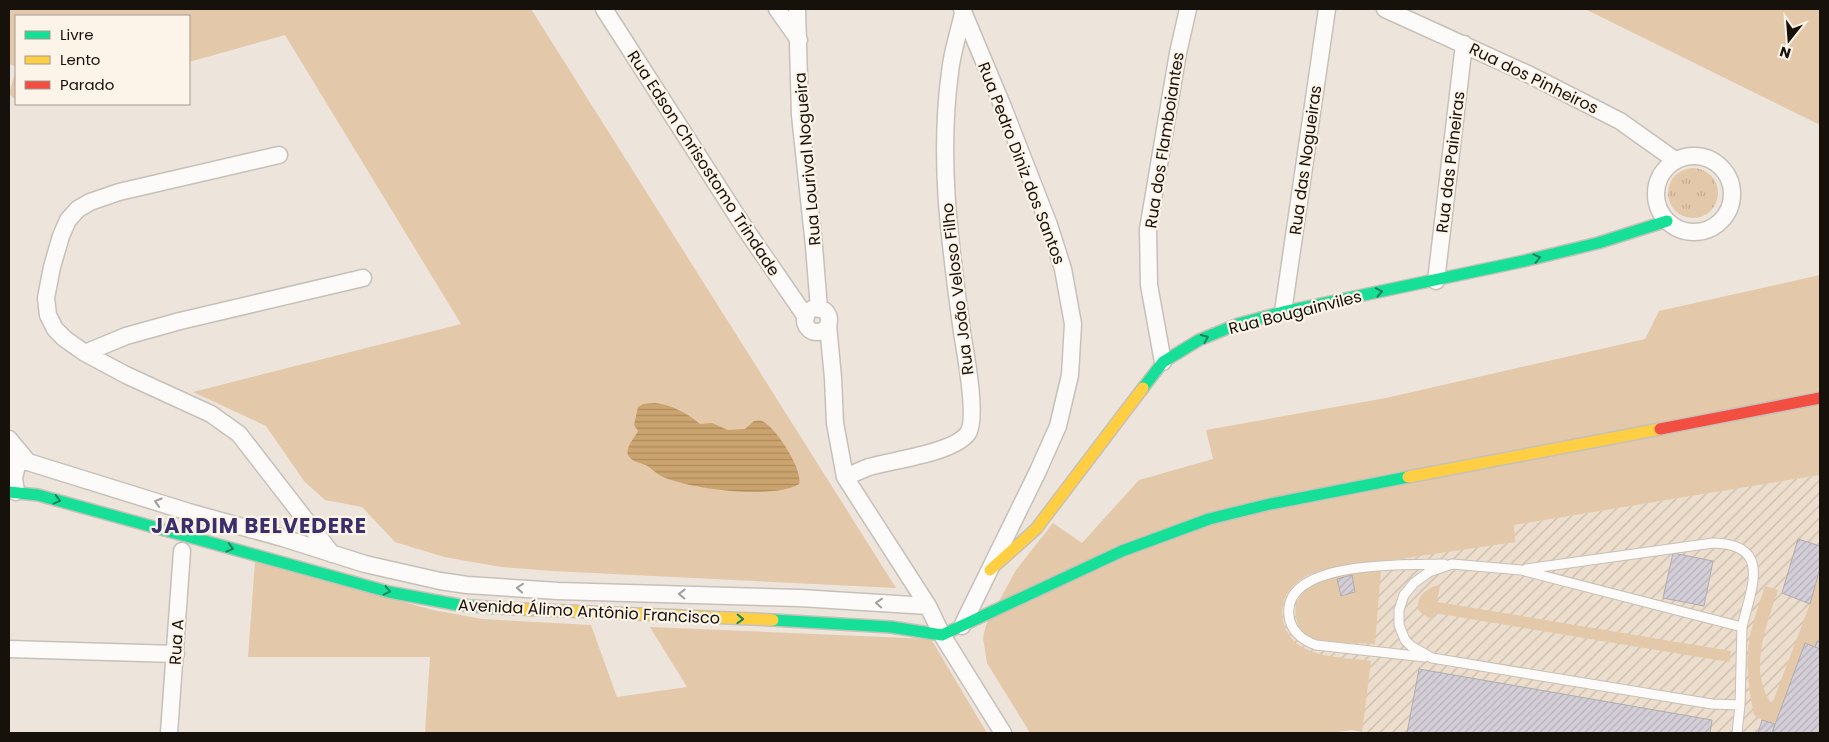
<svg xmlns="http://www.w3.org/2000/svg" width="1829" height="742" font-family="Poppins,sans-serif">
<defs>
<pattern id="industrial-furrows" width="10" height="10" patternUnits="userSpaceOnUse" patternTransform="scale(1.25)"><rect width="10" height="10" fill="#ecddcc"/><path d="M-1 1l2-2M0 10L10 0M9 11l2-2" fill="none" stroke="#cabdae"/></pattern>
<pattern id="park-tufts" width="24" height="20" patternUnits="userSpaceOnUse" patternTransform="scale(1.25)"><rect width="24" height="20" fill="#e3c9a9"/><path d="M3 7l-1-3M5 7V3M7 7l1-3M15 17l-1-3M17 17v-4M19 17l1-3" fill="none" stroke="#c2ac90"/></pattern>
<pattern id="water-rules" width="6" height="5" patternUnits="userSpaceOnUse" patternTransform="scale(1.25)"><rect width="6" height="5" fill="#caa36e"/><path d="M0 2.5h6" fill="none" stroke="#ad8b5e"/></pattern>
<pattern id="building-hatch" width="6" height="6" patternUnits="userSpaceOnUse" patternTransform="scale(1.25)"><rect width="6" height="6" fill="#d4ced9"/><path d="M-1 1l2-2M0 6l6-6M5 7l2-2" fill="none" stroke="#b5b0b9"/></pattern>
</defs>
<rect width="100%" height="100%" fill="#ede4db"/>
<!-- industrial -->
<path fill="url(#industrial-furrows)" d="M 1820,475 L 1820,733 L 1371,733 L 1352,730 L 1328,733 L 1214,584 L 1476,531 Z"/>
<!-- grass -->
<path fill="#e3c9a9" d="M 9,9 L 531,9 L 896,588 L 552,571 L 501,567 L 444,557 L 395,542 L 362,507 L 325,500 L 304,481 L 266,426 L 193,392 L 461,324 L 285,35 L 189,62 L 189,16 L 16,16 L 16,67 L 9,64 Z
M 1585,9 L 1820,9 L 1820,125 Z
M 16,69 L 16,100 L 9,94 Z
M 1820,275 L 1820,475 L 1514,525 L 1515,542 L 1318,571 C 1292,580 1274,601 1286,630 C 1290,637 1295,644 1302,647 C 1321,658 1349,658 1371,661 L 1362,732 L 1352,730 L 1328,733 L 1030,733 L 987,663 L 983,638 L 986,625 L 1016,570 L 1053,523 L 1082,543 L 1139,480 L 1213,459 L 1206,430 L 1386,398 L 1645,339 L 1659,311 Z
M 255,562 L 433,610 L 482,619 L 591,625 L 617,697 L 687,687 L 650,627 L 931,639 L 987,733 L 425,733 L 430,657 L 248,657 Z
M 1820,568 L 1820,642 L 1817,641 L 1775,724 L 1762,720 L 1754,715 C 1750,694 1746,671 1748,649 C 1750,628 1759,606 1765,586 L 1778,590 C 1767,625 1747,671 1772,704 L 1810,604 Z
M 1381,570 L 1375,644 C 1360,643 1327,643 1314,639 C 1304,635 1297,627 1296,616 C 1291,576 1354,575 1381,570 Z
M 1434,586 L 1440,586 L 1437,602 L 1731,651 L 1729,662 L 1434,613 L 1432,619 L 1422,614 L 1418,609 C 1417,596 1424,592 1434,586 Z"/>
<!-- park -->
<path fill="url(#park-tufts)" d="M1668 193a25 25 0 1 1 50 0a25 25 0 1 1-50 0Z"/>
<!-- water -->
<path fill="url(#water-rules)" d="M 655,403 C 672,405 687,413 700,424 L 712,423 L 728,430 L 745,429 L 754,421 C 756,421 759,420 762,421 C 775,426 804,471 799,484 C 773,500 691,489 663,477 C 658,475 653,470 648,466 C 642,463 631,462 628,455 C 625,448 635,437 638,431 L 634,425 L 638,407 L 643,404 Z"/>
<!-- building -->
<path fill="url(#building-hatch)" stroke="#b1adac" d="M 1798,539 L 1820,546 L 1820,568 L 1810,604 L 1782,593 Z
M 1673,553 L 1713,561 L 1704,606 L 1663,598 Z
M 1352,575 L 1355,592 L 1341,596 L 1337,579 Z
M 1817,641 L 1820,642 L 1820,649 L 1815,647 Z
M 1805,643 L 1820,649 L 1820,733 L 1772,733 Z
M 1419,669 L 1712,720 L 1710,733 L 1407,733 Z
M 1762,720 L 1775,724 L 1772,733 L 1758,733 Z"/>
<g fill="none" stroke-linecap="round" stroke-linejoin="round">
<!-- lane casing -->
<g stroke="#c7c0b9" stroke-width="11">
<path id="lane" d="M 1526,569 L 1713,543 C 1773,544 1751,588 1742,627
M 1425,657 L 1316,645 C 1302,640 1291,631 1289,616 C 1282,559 1408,565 1444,564
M 1737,733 L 1740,705 L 1742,627 L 1521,570 L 1452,564 L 1429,572 L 1414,583 L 1404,595 L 1399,610 L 1399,625 L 1405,640 L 1411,646 L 1432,658 L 1712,704 L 1740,705"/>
</g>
<!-- street casing -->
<g stroke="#c7c0b9" stroke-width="19">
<path id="street" d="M 604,9 L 744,227 L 806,317
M 777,9 L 799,40
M 797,9 L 800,115 L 814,246 L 819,309
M 962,9 L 1003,107 L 1049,225 L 1063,269 L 1073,324 L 1070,375 L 1058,426 L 1038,471 L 962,626
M 1385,9 L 1530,75 L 1620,121 L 1675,160
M 279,155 L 119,192 L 90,202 L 78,209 L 68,220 L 61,236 L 52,267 L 46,298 L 48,315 L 55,329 L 65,339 L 85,353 L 126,375 L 211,414 L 239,434 L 332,554
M1656 194a38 38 0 1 1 76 0a38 38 0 1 1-76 0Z
M 1436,281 L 1464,44
M805 320a12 12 0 1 1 24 0a12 12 0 1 1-24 0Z
M 1283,312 L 1327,9
M 828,325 L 833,378 L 835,423 L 845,477 L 928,606 L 942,635 L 1003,733
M 85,353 L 126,336 L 180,321 L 363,278
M 1163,362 L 1149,285 L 1148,229 L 1178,53 L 1188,9
M 9,439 L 28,462
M 9,461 L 28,462 L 192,513 L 283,538 L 365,564 L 440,581 L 467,585 L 558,591 L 800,598 L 928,606
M 845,477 C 853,474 861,470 869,467 C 893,460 954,453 968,433 C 978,418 965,351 962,332 C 950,243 938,162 950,72 C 952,52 959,32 963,13
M 16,492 L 14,478 L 18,461
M 9,649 L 176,654
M 169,733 L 182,551"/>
</g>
<!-- fast casing -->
<g stroke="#c7c0b9" stroke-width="14">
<path id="fast" d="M 1143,388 L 1163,362 L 1199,340 L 1238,324 L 1283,312 L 1524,261 L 1598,243 L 1667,221
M 9,492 L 38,495 L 389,592 L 459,605 L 499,608
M 773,620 L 891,627 L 942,635 L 1122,551 L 1209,519 L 1270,504 L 1408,477"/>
</g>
<!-- slow casing -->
<g stroke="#c7c0b9" stroke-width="14">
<path id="slow" d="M 1408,477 L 1660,429
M 990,570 L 1036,529 L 1143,388
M 499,608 L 773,620"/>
</g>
<!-- jam casing -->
<g stroke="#c7c0b9" stroke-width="14">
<path id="jam" d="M 1660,429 L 1820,398"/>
</g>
<!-- lane -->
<use href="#lane" stroke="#fcfbfa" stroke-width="9"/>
<!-- street -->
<use href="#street" stroke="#fcfbfa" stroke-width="16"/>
<!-- fast -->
<use href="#fast" stroke="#16e098" stroke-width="11"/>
<!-- slow -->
<use href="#slow" stroke="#ffcf43" stroke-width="11"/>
<!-- jam -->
<use href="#jam" stroke="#f24e42" stroke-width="11"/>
</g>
<!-- one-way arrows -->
<defs><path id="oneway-chevron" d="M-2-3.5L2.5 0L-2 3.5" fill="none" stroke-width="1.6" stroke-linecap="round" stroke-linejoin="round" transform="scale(1.25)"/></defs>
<g stroke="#168359">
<use href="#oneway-chevron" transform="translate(1537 258) rotate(-14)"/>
<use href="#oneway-chevron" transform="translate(1379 292) rotate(-11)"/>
<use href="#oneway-chevron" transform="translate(1205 338) rotate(-24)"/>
<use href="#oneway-chevron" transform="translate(57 500) rotate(15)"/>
<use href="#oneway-chevron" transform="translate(230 548) rotate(15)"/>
<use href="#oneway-chevron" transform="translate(387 591) rotate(13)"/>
<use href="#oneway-chevron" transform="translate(740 619) rotate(2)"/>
</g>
<g stroke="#a09d9a">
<use href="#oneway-chevron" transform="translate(158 502) rotate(-163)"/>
<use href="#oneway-chevron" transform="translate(520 588) rotate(-175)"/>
<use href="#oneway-chevron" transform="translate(682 594) rotate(-179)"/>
<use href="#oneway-chevron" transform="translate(879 603) rotate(-176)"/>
</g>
<g text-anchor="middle" stroke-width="4.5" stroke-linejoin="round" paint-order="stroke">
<!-- street labels -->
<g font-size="16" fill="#16110b" stroke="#fdf4e9">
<text transform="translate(1534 78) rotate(26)" y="6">Rua dos Pinheiros</text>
<text transform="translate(1164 140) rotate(-81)" y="6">Rua dos Flamboiantes</text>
<text transform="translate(807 159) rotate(-95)" y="6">Rua Lourival Nogueira</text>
<text transform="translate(1305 160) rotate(-82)" y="6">Rua das Nogueiras</text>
<text transform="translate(1450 162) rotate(-83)" y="6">Rua das Paineiras</text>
<text transform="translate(704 163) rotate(57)" y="6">Rua Edson Chrisostomo Trindade</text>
<text transform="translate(1022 163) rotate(69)" y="6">Rua Pedro Diniz dos Santos</text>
<text transform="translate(957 289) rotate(-97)" y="6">Rua João Veloso Filho</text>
<text transform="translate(1295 312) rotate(-14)" y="6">Rua Bougainviles</text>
<text transform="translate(589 611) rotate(3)" y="6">Avenida Álimo Antônio Francisco</text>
<text transform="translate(176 642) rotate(-86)" y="6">Rua A</text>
</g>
<!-- district labels -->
<g font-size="21" font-weight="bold" letter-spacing="1" fill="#3a2f6b" stroke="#fdf4e9">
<text x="259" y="533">JARDIM BELVEDERE</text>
</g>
</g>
<!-- border -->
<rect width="1829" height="742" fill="none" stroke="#16110b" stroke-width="20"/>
<!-- legend -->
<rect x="15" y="15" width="175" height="90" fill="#fdf4e9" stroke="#a19990"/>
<rect x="25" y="31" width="25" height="8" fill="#16e098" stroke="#a19990"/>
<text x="60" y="40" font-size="15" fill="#16110b">Livre</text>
<rect x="25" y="56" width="25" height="8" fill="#ffcf43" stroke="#a19990"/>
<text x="60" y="65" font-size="15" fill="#16110b">Lento</text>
<rect x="25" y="81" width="25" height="8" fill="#f24e42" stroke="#a19990"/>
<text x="60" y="90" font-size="15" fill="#16110b">Parado</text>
<!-- north arrow -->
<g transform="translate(1789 40) rotate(197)" stroke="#fdf4e9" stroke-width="4" paint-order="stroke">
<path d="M0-4L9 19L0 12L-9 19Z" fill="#16110b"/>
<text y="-8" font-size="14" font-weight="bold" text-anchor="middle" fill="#16110b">N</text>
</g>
</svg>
